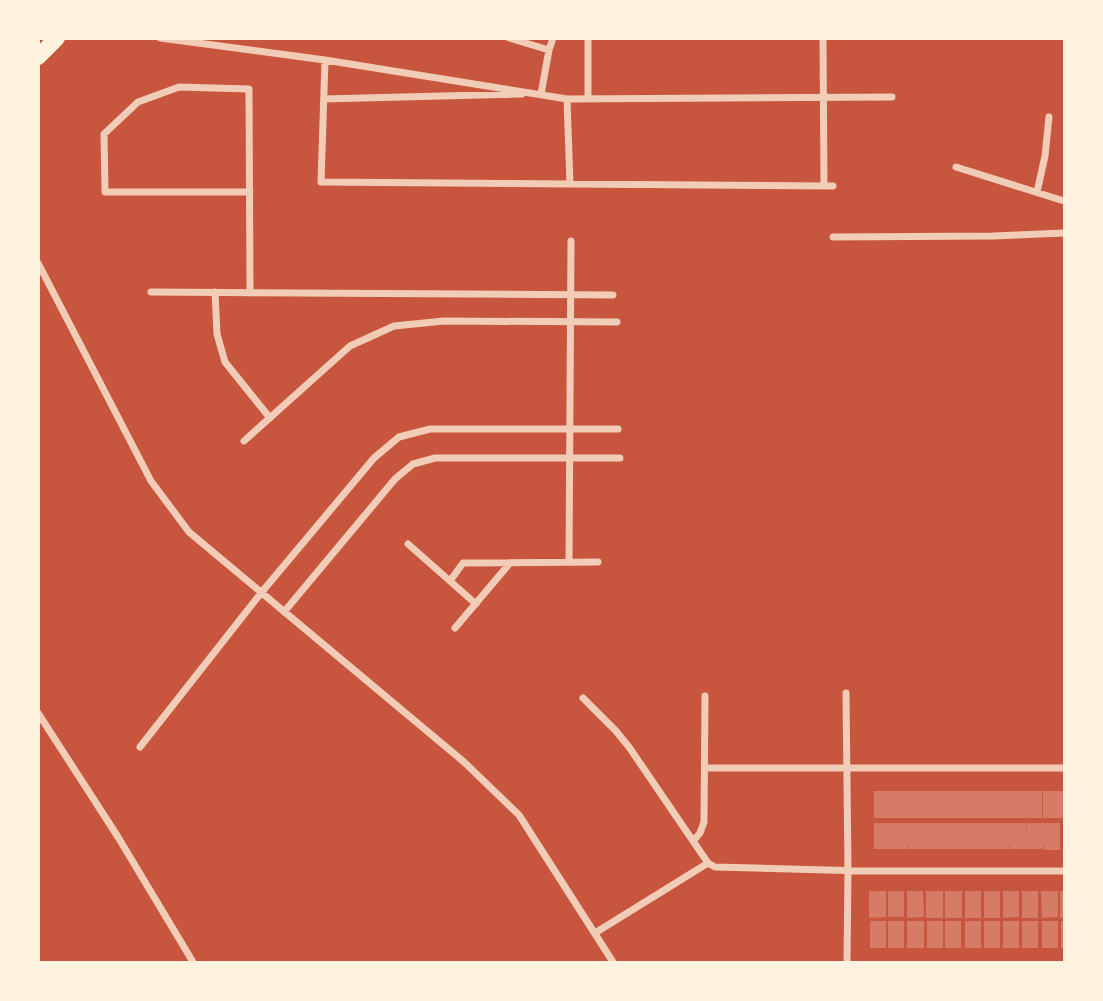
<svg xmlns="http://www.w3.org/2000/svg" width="1103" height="1001" font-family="Overpass,sans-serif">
<rect width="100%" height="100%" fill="#c8553d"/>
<!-- building -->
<path fill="#d67c66" d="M 874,791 L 1042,791 L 1042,818 L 874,818 Z
M 1043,791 L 1064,791 L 1064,818 L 1043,818 Z
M 874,823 L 1026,823 L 1026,831 L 1027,823 L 1060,823 L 1060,850 L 1044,850 L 1044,841 L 1043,849 L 1010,849 L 1010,841 L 1009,849 L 908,849 L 908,841 L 907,849 L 874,849 Z
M 869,891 L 886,891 L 886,917 L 869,918 Z
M 888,891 L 904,891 L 904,917 L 888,917 Z
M 907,891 L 923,891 L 924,917 L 907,918 Z
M 926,891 L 943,891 L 943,918 L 926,918 Z
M 945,891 L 962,891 L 962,918 L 945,918 Z
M 965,891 L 981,891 L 981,918 L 965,918 Z
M 984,891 L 1000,891 L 1000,918 L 984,918 Z
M 1003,891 L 1019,891 L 1019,917 L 1003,918 Z
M 1022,891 L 1038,891 L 1038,918 L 1022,918 Z
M 1041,891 L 1058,891 L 1058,917 L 1042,918 Z
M 1060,891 L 1064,891 L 1064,918 L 1060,918 Z
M 870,921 L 886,921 L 886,948 L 870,948 Z
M 888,921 L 904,921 L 904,948 L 888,948 Z
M 907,921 L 924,921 L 924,948 L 907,948 Z
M 927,921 L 943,921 L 943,948 L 927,948 Z
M 945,921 L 961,921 L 961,948 L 945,948 Z
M 965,921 L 981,921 L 981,948 L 965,948 Z
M 984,921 L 1000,921 L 1000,948 L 984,948 Z
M 1003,921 L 1019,921 L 1019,948 L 1003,948 Z
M 1022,921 L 1038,921 L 1038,948 L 1022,948 Z
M 1042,921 L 1058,921 L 1058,948 L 1042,948 Z
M 1061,921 L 1064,921 L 1064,948 L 1061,948 Z"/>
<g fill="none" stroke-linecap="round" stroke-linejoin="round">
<!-- minor -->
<path stroke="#f1ccb7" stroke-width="7" d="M 160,38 L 325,60 L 321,182 L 833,186
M 509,38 L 549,50
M 588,38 L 588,99
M 823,38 L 824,185
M 325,60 L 567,99 L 892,97
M 541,94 L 549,50 L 553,38
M 324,99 L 522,94
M 567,99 L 570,184
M 956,167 L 1064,201
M 250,192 L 105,192 L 104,134 L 138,102 L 179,87 L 249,89 L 250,293
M 1037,192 L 1045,156 L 1049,117
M 833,237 L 993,236 L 1064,233
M 38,263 L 151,481 L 189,532 L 464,762 L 519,815 L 613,962
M 151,292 L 613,295
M 215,292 L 217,334 L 225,362 L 270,418
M 244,441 L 350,346 L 394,326 L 444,321 L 617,322
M 408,544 L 476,604
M 569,562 L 571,241
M 450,581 L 463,563 L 598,562
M 284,612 L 395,479 L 413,464 L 435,458 L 620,458
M 455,628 L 510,563
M 846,693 L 848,870 L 847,962
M 583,698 L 615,730 L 629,747 L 708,863 L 715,867 L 864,871 L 1064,871
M 38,713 L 118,837 L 193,962
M 140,747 L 261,593 L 374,458 L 399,437 L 430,429 L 618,429
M 705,768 L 1064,768
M 694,840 L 700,833 L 704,822 L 705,696
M 595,933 L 708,863"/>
<!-- primary -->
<path stroke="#fff3e0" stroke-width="16" d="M 38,57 L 57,38"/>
</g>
<!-- border -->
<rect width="1103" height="1001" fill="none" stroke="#fff3e0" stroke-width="80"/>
</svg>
